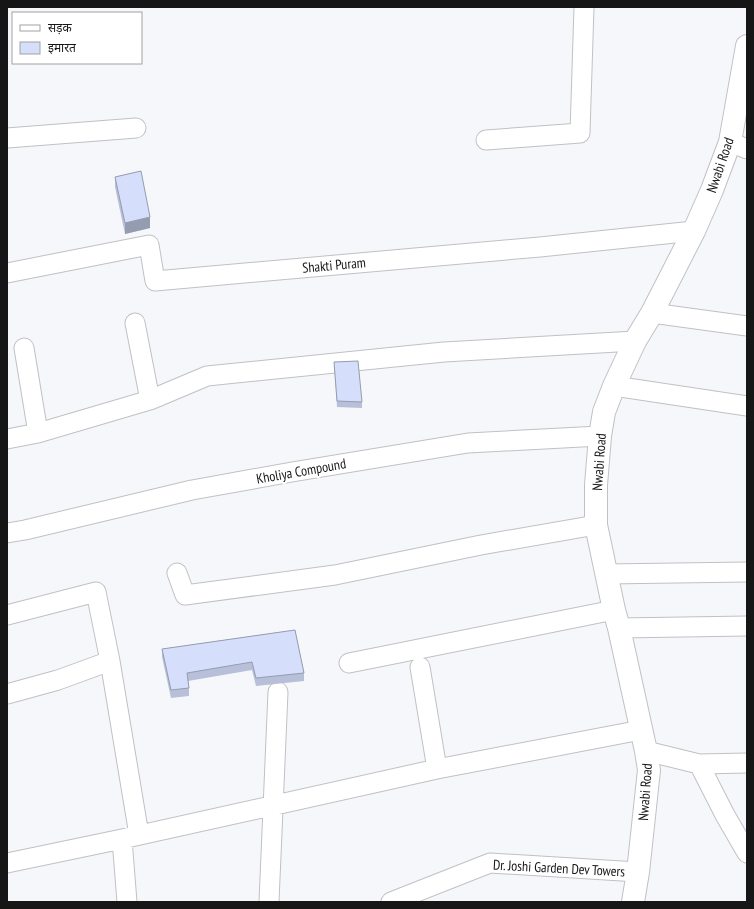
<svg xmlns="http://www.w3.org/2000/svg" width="754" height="909" font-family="'PT Sans Narrow','Noto Sans Devanagari',sans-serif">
<rect width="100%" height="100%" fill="#f6f7fa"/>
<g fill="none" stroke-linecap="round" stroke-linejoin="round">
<!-- street casing -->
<g stroke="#c0c1c4" stroke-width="21">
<path id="street" d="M 7,138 L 136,128
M 486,140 L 580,133 L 584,7
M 730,142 L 747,149
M 7,273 L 149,245 L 155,281 L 540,247 L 694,231
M 652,313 L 747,326
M 135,323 L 150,400
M 24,348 L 38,433
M 614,386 L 747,406
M 7,439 L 38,433 L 150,400 L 207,376 L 444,352 L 635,341
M 7,533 L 25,530 L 192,490 L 292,472 L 468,443 L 600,436
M 177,573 L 185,595 L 335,575 L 481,545 L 596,525
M 606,574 L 747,572
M 7,615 L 96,592 L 110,661 L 139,835
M 619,628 L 747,626
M 349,663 L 614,610
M 420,667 L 437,769
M 7,694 L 58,680 L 110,661
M 646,751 L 699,764 L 747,763
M 699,764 L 725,815 L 747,853
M 122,839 L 127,902
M 7,863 L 122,839 L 437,769 L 641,730
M 269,902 L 278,692
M 391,902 L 490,863 L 638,872"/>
</g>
<!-- secondary casing -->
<g stroke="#c0c1c4" stroke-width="24">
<path id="secondary" d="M 633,902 L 638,872 L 649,770 L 646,751 L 619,628 L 614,610 L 596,525 L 596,485 L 600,436 L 604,412 L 614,386 L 635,341 L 652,313 L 694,231 L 712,190 L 730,142 L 747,46"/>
</g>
<!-- street -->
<use href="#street" stroke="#fff" stroke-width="19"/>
<!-- secondary -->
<use href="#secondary" stroke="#fff" stroke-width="22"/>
</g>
<!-- wall -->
<path fill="#b7c0d8" d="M 115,177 L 150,228 L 125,234 L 115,187 Z
M 334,362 L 362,402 L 362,408 L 337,407 Z
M 295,630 L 304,673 L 304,681 L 256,686 L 252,670 L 188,681 L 189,688 L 189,696 L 171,698 L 162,657 L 162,649 Z"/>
<!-- shaded-wall -->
<path fill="#959cb0" d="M 150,217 L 150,228 L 125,234 L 125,223 Z"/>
<!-- building -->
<path fill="#d5dffb" stroke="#959cb0" d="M 141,171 L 150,217 L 125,223 L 115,177 Z
M 358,361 L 362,402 L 337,401 L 334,362 Z
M 295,630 L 304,673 L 256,678 L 252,662 L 187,673 L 189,688 L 171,690 L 162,649 Z"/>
<g text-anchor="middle" stroke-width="4" stroke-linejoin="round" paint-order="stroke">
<!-- street labels -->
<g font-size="14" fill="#161617" stroke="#fff">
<text transform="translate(720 165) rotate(-71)" y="5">Nwabi Road</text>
<text transform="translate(334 265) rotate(-5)" y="5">Shakti Puram</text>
<text transform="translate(599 462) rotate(-86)" y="5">Nwabi Road</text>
<text transform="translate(301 471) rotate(-10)" y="5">Kholiya Compound</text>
<text transform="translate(645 792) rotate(-86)" y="5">Nwabi Road</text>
<text transform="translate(559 868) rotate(3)" y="5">Dr. Joshi Garden Dev Towers</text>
</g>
</g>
<!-- border -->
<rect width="754" height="909" fill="none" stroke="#161617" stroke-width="16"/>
<!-- legend -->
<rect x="12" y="12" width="130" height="52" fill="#ffffff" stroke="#a2a2a2"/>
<rect x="20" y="25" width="20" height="6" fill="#ffffff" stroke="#a2a2a2"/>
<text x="48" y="32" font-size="12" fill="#161617">सड़क</text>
<rect x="20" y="42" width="20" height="12" fill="#d5dffb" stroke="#a2a2a2"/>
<text x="48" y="52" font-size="12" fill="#161617">इमारत</text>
</svg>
